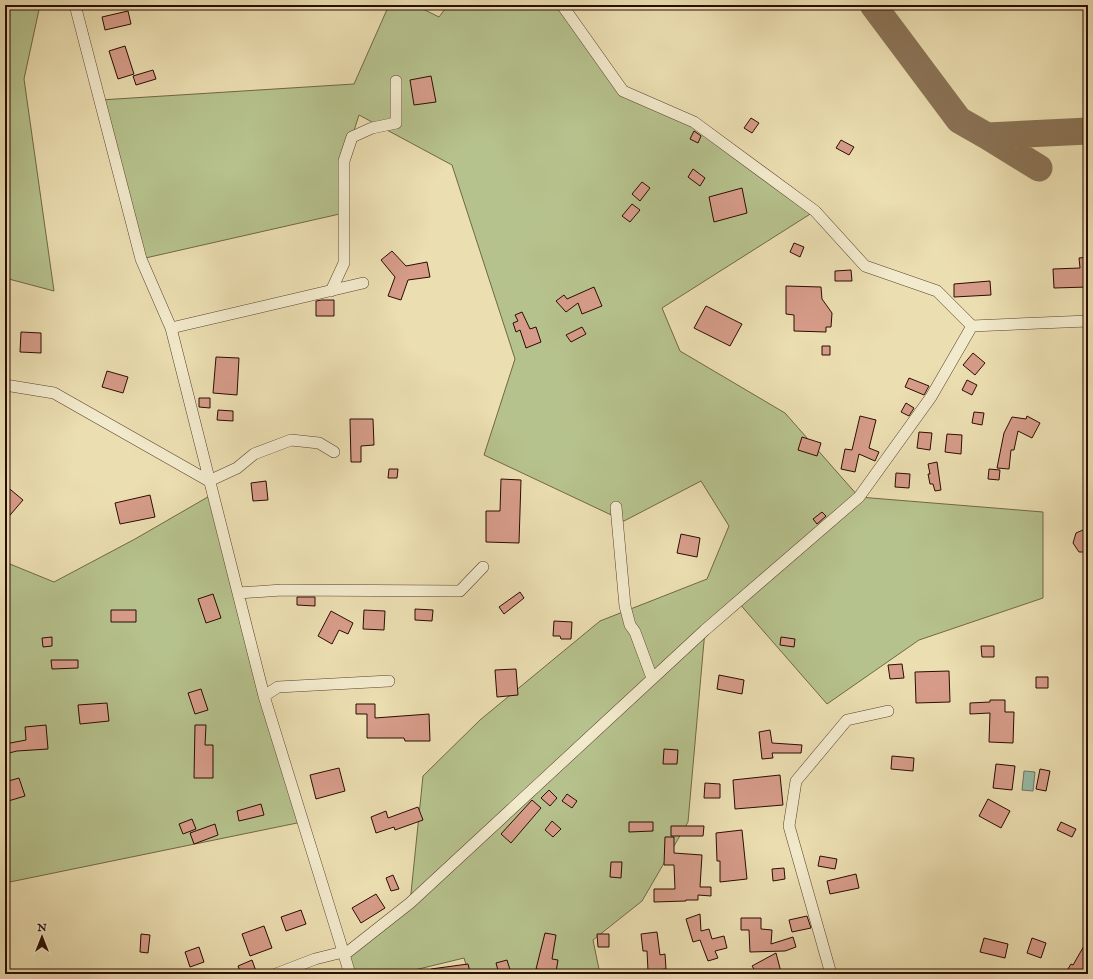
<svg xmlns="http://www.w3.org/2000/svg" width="1093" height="979" font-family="'IM FELL English',serif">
<rect width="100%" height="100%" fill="#ebdeb1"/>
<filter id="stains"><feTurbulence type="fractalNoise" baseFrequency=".005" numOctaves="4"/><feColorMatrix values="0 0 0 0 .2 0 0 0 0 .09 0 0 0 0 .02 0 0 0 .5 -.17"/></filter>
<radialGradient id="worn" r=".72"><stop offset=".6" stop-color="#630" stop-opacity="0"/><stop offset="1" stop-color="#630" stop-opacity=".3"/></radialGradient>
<!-- green -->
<path fill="#b6c28d" stroke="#706746" d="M 5,5 L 40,5 L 24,79 L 54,291 L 5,278 Z
M 389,5 L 415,5 L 439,17 L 448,5 L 562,5 L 623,91 L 694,122 L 815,211 L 662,308 L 680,351 L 785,413 L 859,497 L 1043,512 L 1043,598 L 919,640 L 827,704 L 738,602 L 705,630 L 688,822 L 642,901 L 593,940 L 600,974 L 469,974 L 464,958 L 398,974 L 350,974 L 344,955 L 410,903 L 423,776 L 480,720 L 600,621 L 707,579 L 729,526 L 701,481 L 624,521 L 484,455 L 515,359 L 452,165 L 359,115 L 342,168 L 344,213 L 141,259 L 100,100 L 354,84 Z
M 213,494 L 302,822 L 5,883 L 5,562 L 54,582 L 135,539 Z"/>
<!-- water -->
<path fill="#98bcaa" stroke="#6c7666" d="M 1024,771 L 1035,772 L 1033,791 L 1022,790 Z"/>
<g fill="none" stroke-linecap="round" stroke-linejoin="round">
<!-- taxiway -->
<path stroke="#8b7558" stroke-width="27" d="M 873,5 L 959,120 L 987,136 L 1088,131
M 987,136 L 1039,168"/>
</g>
<!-- building -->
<path fill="#d69c89" stroke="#2b0c00" d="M 128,11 L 131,24 L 105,30 L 102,17 Z
M 125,46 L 134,74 L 118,79 L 109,51 Z
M 153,70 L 156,79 L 136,85 L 133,76 Z
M 431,76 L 436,102 L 414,105 L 410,80 Z
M 751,118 L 759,123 L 752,133 L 744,128 Z
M 694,131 L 701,136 L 698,143 L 690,139 Z
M 841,140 L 854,147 L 849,155 L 836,148 Z
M 693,169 L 705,178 L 700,186 L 688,177 Z
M 642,182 L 650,188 L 640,201 L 632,194 Z
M 742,188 L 747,213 L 714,222 L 709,197 Z
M 632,204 L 640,210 L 630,222 L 622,216 Z
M 794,243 L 804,247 L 800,257 L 790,252 Z
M 392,251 L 406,266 L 427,262 L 430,277 L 408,280 L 401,300 L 388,296 L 395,277 L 381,260 Z
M 1088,257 L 1088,287 L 1054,288 L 1053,269 L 1080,268 L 1079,258 Z
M 851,270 L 852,281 L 835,281 L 835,271 Z
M 990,281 L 991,295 L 954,297 L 954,284 Z
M 786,286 L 821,287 L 822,299 L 832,313 L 831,327 L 826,327 L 826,332 L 794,331 L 794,315 L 786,314 Z
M 594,287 L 602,306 L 582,314 L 578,303 L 566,312 L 556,301 L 564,295 L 567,299 Z
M 322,300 L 334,300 L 334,316 L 316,316 L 316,301 Z
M 706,306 L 742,324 L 730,346 L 694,328 Z
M 522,312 L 530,329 L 536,327 L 541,342 L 526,348 L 520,330 L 516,332 L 513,323 L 518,321 L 515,315 Z
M 582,327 L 586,334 L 571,342 L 566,335 Z
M 21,332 L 41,333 L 41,353 L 20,352 Z
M 822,346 L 830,346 L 830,355 L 822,355 Z
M 973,353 L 985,363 L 975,375 L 963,365 Z
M 216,357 L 239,358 L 237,395 L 213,393 Z
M 107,371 L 128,377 L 123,393 L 102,387 Z
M 909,378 L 929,386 L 924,395 L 905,387 Z
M 967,380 L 977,385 L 972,395 L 962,390 Z
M 199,398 L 210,398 L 210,408 L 199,407 Z
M 906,403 L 914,408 L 909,416 L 901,412 Z
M 218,410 L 233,411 L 233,421 L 217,420 Z
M 974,412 L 984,413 L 982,425 L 972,423 Z
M 860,416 L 876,420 L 869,448 L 879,452 L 875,461 L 859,454 L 855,472 L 841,469 L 845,449 L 852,450 Z
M 1027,416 L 1040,423 L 1032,438 L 1018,431 L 1014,450 L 1011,450 L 1009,469 L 997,468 L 1004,433 L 1012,417 L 1026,419 Z
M 350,419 L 373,419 L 374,445 L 361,446 L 361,462 L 351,462 Z
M 919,432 L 932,433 L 930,450 L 917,448 Z
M 947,434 L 962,435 L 961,454 L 945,452 Z
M 802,437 L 821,443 L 817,456 L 798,450 Z
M 937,462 L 941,490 L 935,491 L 933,484 L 930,484 L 928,474 L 930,474 L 928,464 Z
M 389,469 L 398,469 L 397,478 L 388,478 Z
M 989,469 L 1000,470 L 999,480 L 988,479 Z
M 896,473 L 910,474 L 909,488 L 895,487 Z
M 501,479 L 521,480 L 519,543 L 486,542 L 486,511 L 500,511 Z
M 266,481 L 268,500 L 253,501 L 251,483 Z
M 5,485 L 23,500 L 5,521 Z
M 150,495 L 155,517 L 120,524 L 115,503 Z
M 822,512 L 826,516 L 817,524 L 813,519 Z
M 1083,530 L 1088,531 L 1088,552 L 1079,552 L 1073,543 L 1076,533 Z
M 681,534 L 700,538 L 697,557 L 677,553 Z
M 520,592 L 524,598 L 504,614 L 499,607 Z
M 213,594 L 221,618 L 206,623 L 198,599 Z
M 297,597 L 315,597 L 315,606 L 297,605 Z
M 415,609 L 433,610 L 432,621 L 415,620 Z
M 111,610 L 136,610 L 136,622 L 111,622 Z
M 364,610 L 385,611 L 384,630 L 363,629 Z
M 331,611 L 353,623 L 348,634 L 339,630 L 332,644 L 318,636 Z
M 554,621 L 572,622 L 571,639 L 561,639 L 560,636 L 553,636 Z
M 52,637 L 52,646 L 43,647 L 42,638 Z
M 781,637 L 795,639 L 794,647 L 780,645 Z
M 981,646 L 994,646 L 994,657 L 982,657 Z
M 51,660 L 78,660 L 78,668 L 52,669 Z
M 902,664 L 904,678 L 890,679 L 888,665 Z
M 516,669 L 518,695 L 497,697 L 495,670 Z
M 949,671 L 950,702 L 916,703 L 915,672 Z
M 719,675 L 744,680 L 742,694 L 717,689 Z
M 1036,677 L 1048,677 L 1048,688 L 1036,688 Z
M 201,689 L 208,710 L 195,714 L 188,693 Z
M 990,700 L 1005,700 L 1005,712 L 1014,712 L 1013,743 L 989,742 L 990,713 L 970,714 L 970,703 L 990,702 Z
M 107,703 L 109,721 L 80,724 L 78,705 Z
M 356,704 L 375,704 L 375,718 L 429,714 L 430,741 L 405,741 L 404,738 L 367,738 L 367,714 L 356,714 Z
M 46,725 L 48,749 L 17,751 L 5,754 L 5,744 L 26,740 L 25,727 Z
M 195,725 L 206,725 L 205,745 L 213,745 L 213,778 L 194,778 Z
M 770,730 L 772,743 L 802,745 L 801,753 L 772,753 L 773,758 L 762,759 L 759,732 Z
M 664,749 L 678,750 L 677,764 L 663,764 Z
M 892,756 L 914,758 L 913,771 L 891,769 Z
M 996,764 L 1015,766 L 1012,790 L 993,788 Z
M 339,768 L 345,791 L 316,799 L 310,775 Z
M 1040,769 L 1050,771 L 1046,791 L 1036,789 Z
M 780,775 L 783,805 L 735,809 L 733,780 Z
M 19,778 L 25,796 L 5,802 L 5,782 Z
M 705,783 L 720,784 L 720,798 L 704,798 Z
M 549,790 L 557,798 L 550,806 L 541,798 Z
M 567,794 L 577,801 L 572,808 L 562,801 Z
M 988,799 L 1010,811 L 1001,828 L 979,816 Z
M 532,800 L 541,808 L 511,843 L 501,834 Z
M 261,804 L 264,815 L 239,821 L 237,811 Z
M 418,807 L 423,820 L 395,830 L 394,827 L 376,833 L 371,817 L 386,811 L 388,818 Z
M 192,819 L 196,829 L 183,834 L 179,824 Z
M 552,821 L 561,829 L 553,837 L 545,830 Z
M 629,822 L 653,822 L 653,831 L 629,832 Z
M 1061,822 L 1076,829 L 1072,837 L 1057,830 Z
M 215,824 L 218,835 L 194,844 L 190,833 Z
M 671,826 L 704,826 L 703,836 L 671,836 Z
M 742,830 L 747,879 L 720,882 L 720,861 L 717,861 L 716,833 Z
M 665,837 L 674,837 L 674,853 L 702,855 L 700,887 L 711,887 L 711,896 L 698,895 L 698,900 L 686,900 L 686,901 L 654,902 L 654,889 L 675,889 L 674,865 L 664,865 Z
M 820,856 L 837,859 L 835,869 L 818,866 Z
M 611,862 L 622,862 L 621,878 L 610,877 Z
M 784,868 L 785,879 L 773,881 L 772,869 Z
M 856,874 L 859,888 L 830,894 L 827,881 Z
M 393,875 L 399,889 L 391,891 L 386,878 Z
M 376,894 L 385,908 L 361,923 L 352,908 Z
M 301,910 L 306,924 L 286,931 L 281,917 Z
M 700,914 L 701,931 L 709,929 L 712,939 L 724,936 L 727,948 L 715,951 L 718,958 L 708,961 L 700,940 L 693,942 L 686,919 Z
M 807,916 L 811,928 L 792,932 L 789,920 Z
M 741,918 L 761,918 L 761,929 L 772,930 L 771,944 L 793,937 L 796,947 L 785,951 L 750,952 L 749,930 L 741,930 Z
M 264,926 L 272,948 L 250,956 L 242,934 Z
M 657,932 L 660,955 L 665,954 L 666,969 L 648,971 L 647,951 L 643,951 L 641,934 Z
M 545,933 L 556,935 L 552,959 L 558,960 L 556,972 L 536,969 Z
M 141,934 L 150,935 L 148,953 L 140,952 Z
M 597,934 L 609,934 L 609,947 L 598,947 Z
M 984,938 L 1008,944 L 1005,958 L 980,952 Z
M 1032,938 L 1046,943 L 1041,958 L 1027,953 Z
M 1088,939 L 1088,974 L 1065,974 L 1071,964 L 1073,965 Z
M 199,947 L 204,962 L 190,967 L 185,952 Z
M 776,953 L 781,972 L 772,974 L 770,969 L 761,974 L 757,974 L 752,966 Z
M 252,960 L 257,974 L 241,974 L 238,966 Z
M 507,960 L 511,973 L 499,974 L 496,963 Z
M 468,964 L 470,972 L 467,974 L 432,974 L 431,969 Z"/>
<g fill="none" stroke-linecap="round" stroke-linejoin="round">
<!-- minor casing -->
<g stroke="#5b402c" stroke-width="12">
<path id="minor" d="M 75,5 L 141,259 L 171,328 L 264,696 L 350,974
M 562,5 L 623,91 L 694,122 L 815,211 L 865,266 L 937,291 L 972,326
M 331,291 L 344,263 L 344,161 L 352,137 L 372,128 L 396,123 L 396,81
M 171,328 L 363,283
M 5,385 L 54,393 L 209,481 L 237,468 L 254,454 L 291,440 L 319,443 L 334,452
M 616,507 L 625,606 L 630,625 L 635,632 L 652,678
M 238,593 L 282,590 L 460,591 L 483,567
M 264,696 L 278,687 L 389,681
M 344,955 L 410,903 L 705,630 L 859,497 L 931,397 L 972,326 L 1088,321
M 276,974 L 315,959 L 343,952
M 831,974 L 789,826 L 796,781 L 847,720 L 888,711"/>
</g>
<!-- minor -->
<use href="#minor" stroke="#f2eacc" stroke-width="11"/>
</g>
<!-- margin -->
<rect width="1093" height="979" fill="none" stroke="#ebdeb1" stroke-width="20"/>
<rect x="6" y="6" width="1081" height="967" fill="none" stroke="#2b0c00" stroke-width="2"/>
<rect x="10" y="10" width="1073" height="959" fill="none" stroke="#2b0c00"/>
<!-- north arrow -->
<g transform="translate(42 937)" stroke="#f2eacc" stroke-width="3" paint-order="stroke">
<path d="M0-3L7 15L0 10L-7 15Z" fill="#2b0c00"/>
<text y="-6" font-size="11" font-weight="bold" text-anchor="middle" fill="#2b0c00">N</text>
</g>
<rect width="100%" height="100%" filter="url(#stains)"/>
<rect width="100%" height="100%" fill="url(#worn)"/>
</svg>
